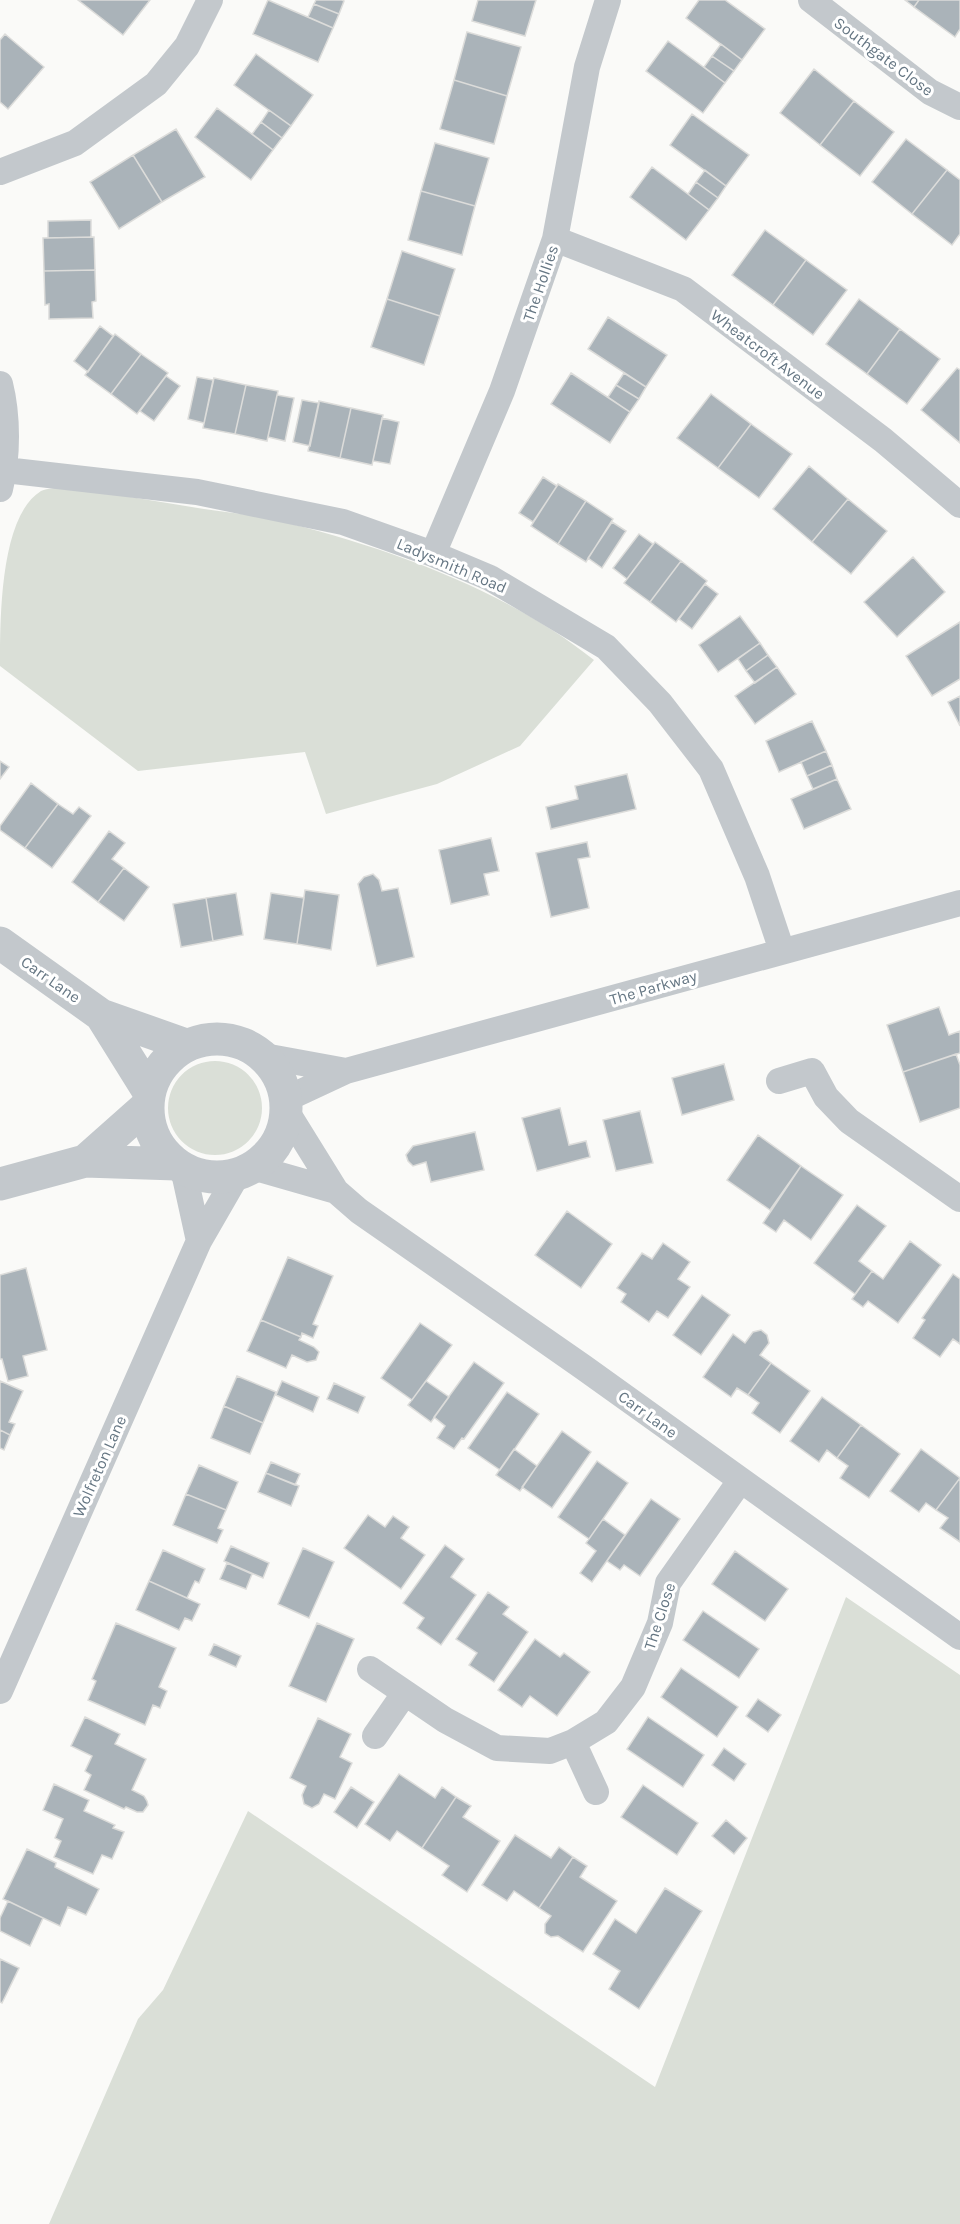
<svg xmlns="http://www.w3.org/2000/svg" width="960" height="2224" font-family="Karla,sans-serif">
<rect width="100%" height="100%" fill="#fafaf8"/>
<!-- green -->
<path fill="#dadfd7" d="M 64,486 C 110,494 157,501 204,509 C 227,512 252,515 275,520 C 384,546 507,590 594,660 L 520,746 L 437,784 L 326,814 L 305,752 L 138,771 L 0,666 C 0,618 0,516 41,491 C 48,488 57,488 64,486 Z
M168 1108a47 47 0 1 1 94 0a47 47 0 1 1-94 0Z
M 846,1597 L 960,1675 L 960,2224 L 49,2224 L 138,2019 L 163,1990 L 248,1811 L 655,2087 Z"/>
<!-- building -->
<path fill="#aab3b9" stroke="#dcdcda" stroke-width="1.5" d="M 78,0 L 150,0 L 123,35 Z
M 268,0 L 333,28 L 318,62 L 253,34 Z
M 316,0 L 342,0 L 344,1 L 339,14 L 314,4 Z
M 478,0 L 536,0 L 525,36 L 472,21 Z
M 699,0 L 725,0 L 765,29 L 742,60 L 686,18 Z
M 905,0 L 919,0 L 914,7 Z
M 919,0 L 960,0 L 960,29 L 955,37 L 914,7 Z
M 314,4 L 339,14 L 333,28 L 308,17 Z
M 467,32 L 521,47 L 507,96 L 454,80 Z
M 5,34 L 44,67 L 8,109 L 0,102 L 0,40 Z
M 668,41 L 725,83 L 703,113 L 646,71 Z
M 721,44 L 742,60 L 734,71 L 712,56 Z
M 256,54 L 313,95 L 291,126 L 234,85 Z
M 712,56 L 734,71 L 725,83 L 704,67 Z
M 814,69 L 854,101 L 820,145 L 780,113 Z
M 454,80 L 507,96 L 494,144 L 440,129 Z
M 854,101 L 894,132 L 860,176 L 820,145 Z
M 217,108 L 273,150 L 251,180 L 195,137 Z
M 269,110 L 291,126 L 282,138 L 261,122 Z
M 692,114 L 749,155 L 726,186 L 670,145 Z
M 261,122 L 282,138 L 273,150 L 252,134 Z
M 176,129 L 205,177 L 162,202 L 133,155 Z
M 906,139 L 947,170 L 912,214 L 872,182 Z
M 435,143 L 489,158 L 475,206 L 421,191 Z
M 133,155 L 162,202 L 119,229 L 90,182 Z
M 652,167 L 709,210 L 686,240 L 630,197 Z
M 705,170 L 726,186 L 718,198 L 696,182 Z
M 947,170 L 960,180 L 960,234 L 952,245 L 912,214 Z
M 696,182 L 718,198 L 709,210 L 688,194 Z
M 421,191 L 475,206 L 462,255 L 408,240 Z
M 91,220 L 91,237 L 48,238 L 48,221 Z
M 765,230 L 806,260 L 773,305 L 732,275 Z
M 94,237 L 95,270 L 44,271 L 43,238 Z
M 402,251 L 455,269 L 440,316 L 387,299 Z
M 806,260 L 847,290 L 813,335 L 773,305 Z
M 95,270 L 96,301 L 92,302 L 93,318 L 49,319 L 49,304 L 45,305 L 44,271 Z
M 387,299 L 440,316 L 424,365 L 371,347 Z
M 859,299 L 900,329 L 867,374 L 826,344 Z
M 608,317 L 667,355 L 646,387 L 588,349 Z
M 100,326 L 113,336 L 88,372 L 74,361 Z
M 900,329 L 940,359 L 907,404 L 867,374 Z
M 115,334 L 141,354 L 111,394 L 85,375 Z
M 141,354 L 168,373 L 137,414 L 111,394 Z
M 957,368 L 960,370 L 960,443 L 921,410 Z
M 571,373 L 630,412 L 610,443 L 551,404 Z
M 624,373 L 646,387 L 639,399 L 616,385 Z
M 166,376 L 180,386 L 154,421 L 140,411 Z
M 197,377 L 213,380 L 204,423 L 188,419 Z
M 214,378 L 246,385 L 235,434 L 203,428 Z
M 246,385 L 278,391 L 267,441 L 235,434 Z
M 616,385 L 639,399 L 630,412 L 608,397 Z
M 711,394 L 751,424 L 718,468 L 677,438 Z
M 277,395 L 294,398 L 285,441 L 268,437 Z
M 302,400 L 319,403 L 310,446 L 293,442 Z
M 319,401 L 351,408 L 340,458 L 308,451 Z
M 351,408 L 383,415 L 372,465 L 340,458 Z
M 382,418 L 399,422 L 390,464 L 373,461 Z
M 751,424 L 792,454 L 759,498 L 718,468 Z
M 809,466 L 848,499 L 812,542 L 773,509 Z
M 543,477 L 557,486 L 533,522 L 519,513 Z
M 558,484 L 586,501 L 558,544 L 531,526 Z
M 848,499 L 887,531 L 851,574 L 812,542 Z
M 586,501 L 613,519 L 586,562 L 558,544 Z
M 612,522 L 626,531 L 602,568 L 588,558 Z
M 639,534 L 653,544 L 627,579 L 613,568 Z
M 655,542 L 681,561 L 650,602 L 624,583 Z
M 913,557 L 945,592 L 897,637 L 864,602 Z
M 681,561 L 707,581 L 676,622 L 650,602 Z
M 705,584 L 718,594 L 692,629 L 679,619 Z
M 740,616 L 760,643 L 718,672 L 699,645 Z
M 960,622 L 960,679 L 932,696 L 906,656 Z
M 760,643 L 768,655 L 746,671 L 738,659 Z
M 768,655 L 777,667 L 755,683 L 746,671 Z
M 777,667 L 796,694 L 755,724 L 735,696 Z
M 960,696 L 960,726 L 948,702 Z
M 812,721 L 826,751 L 779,772 L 766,741 Z
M 826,751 L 832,765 L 807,776 L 801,762 Z
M 0,761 L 9,767 L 0,779 Z
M 832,765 L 837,779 L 813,789 L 807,776 Z
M 627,774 L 636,809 L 551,829 L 546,807 L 578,799 L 575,786 Z
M 837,779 L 851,809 L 804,829 L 791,799 Z
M 31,783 L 58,804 L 25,848 L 0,830 L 0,826 Z
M 58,804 L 73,814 L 79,807 L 91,816 L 52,868 L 25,848 Z
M 109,831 L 125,843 L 112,859 L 124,868 L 98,902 L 72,882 Z
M 491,838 L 499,871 L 484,874 L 489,895 L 451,904 L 439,850 Z
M 587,842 L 590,857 L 578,859 L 589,908 L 551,917 L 536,853 Z
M 124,868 L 149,887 L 124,921 L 98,902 Z
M 373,874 L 379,880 L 382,891 L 398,888 L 414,957 L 377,966 L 358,884 L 364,877 Z
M 305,890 L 339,895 L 331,950 L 297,944 Z
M 236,893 L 243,935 L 213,941 L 206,898 Z
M 271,893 L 304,898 L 297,944 L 264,939 Z
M 206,898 L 213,941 L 181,947 L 173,904 Z
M 939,1007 L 949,1035 L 960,1031 L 960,1053 L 903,1072 L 887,1025 Z
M 956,1054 L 960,1065 L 960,1108 L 920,1122 L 903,1072 Z
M 724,1064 L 734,1100 L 682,1115 L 672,1078 Z
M 560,1108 L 569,1145 L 586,1141 L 590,1157 L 537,1171 L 522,1118 Z
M 640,1111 L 653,1163 L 616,1171 L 603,1120 Z
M 475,1132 L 484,1170 L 431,1182 L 426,1162 L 413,1166 L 408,1161 L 406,1155 L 413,1146 Z
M 758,1135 L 801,1166 L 770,1210 L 727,1180 Z
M 801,1166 L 843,1195 L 811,1240 L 784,1220 L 776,1232 L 763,1223 Z
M 857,1205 L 886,1226 L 859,1261 L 872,1271 L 855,1294 L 814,1263 Z
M 567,1211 L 612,1244 L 581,1288 L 535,1255 Z
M 910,1241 L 941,1265 L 898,1323 L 868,1301 L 863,1307 L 852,1299 L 872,1271 L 883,1279 Z
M 663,1243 L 690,1262 L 678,1279 L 690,1287 L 668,1318 L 657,1311 L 649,1322 L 621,1302 L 626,1294 L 617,1288 L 642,1253 L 652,1259 Z
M 288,1257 L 333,1276 L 313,1324 L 318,1326 L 313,1338 L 302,1333 L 301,1337 L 261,1320 Z
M 26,1268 L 47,1350 L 23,1356 L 28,1376 L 8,1381 L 2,1359 L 0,1359 L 0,1275 Z
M 953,1274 L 960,1279 L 960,1344 L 953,1339 L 940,1357 L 913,1338 L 925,1320 L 922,1318 Z
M 702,1295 L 730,1315 L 701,1355 L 673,1335 Z
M 261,1320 L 301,1337 L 299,1340 L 314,1347 L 319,1352 L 316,1360 L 307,1362 L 292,1355 L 286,1368 L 247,1351 Z
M 420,1323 L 452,1345 L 412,1400 L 381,1378 Z
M 761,1330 L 767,1335 L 769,1343 L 760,1355 L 771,1363 L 748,1395 L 737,1388 L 731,1397 L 703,1377 L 733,1334 L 745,1343 L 753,1332 Z
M 474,1362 L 504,1383 L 464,1439 L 462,1438 L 454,1449 L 437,1438 L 445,1426 L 434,1417 Z
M 771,1363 L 810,1391 L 780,1433 L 752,1413 L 759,1403 L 748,1395 Z
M 237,1376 L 276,1392 L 263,1423 L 224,1406 Z
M 0,1381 L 23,1391 L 9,1422 L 15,1424 L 10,1435 L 0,1430 Z
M 282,1381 L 319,1397 L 313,1412 L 276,1395 Z
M 426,1381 L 449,1397 L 431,1422 L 408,1405 Z
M 334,1383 L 365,1397 L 358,1413 L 327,1399 Z
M 507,1392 L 539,1414 L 500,1470 L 468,1448 Z
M 822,1397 L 861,1425 L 837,1458 L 827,1450 L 819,1462 L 790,1441 Z
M 224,1406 L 263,1423 L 250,1454 L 211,1438 Z
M 861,1425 L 900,1454 L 869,1498 L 840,1478 L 848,1466 L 837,1458 Z
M 0,1430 L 10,1435 L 4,1450 L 0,1448 Z
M 562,1431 L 591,1452 L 552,1508 L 522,1487 Z
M 514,1449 L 537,1466 L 520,1491 L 496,1475 Z
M 921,1449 L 960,1478 L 936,1510 L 926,1503 L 919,1512 L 890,1491 Z
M 597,1461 L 628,1483 L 589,1539 L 558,1517 Z
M 271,1462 L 300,1474 L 295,1485 L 266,1473 Z
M 199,1465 L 238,1482 L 226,1510 L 186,1494 Z
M 266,1473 L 299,1486 L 291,1506 L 258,1492 Z
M 960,1478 L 960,1542 L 940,1528 L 948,1518 L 936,1510 Z
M 186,1494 L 226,1510 L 218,1528 L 223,1530 L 217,1543 L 173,1525 Z
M 651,1499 L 680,1519 L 640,1576 L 624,1565 L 620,1570 L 607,1561 Z
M 368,1515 L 385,1527 L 393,1516 L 409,1527 L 401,1538 L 425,1555 L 401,1589 L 344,1548 Z
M 603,1519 L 625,1535 L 592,1582 L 580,1573 L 596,1551 L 586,1543 Z
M 445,1545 L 464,1559 L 451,1577 L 476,1595 L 441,1645 L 417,1628 L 424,1618 L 403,1603 Z
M 231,1546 L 269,1563 L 263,1578 L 224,1561 Z
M 303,1548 L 334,1562 L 309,1618 L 278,1604 Z
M 163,1550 L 205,1569 L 199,1583 L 195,1581 L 187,1598 L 149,1581 Z
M 735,1551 L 788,1589 L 765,1621 L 712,1584 Z
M 227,1563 L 252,1574 L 246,1589 L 220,1579 Z
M 149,1581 L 200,1604 L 192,1621 L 185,1618 L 179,1630 L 136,1610 Z
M 488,1592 L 509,1607 L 503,1614 L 528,1632 L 494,1682 L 469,1665 L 477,1653 L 456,1639 Z
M 703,1611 L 759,1649 L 739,1678 L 683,1640 Z
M 116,1623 L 176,1648 L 159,1687 L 167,1691 L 160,1708 L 153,1705 L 145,1725 L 88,1700 L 96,1681 L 92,1679 Z
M 317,1623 L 354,1639 L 326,1702 L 289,1686 Z
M 535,1639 L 560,1657 L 564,1653 L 590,1672 L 557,1716 L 530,1696 L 522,1707 L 498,1690 Z
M 214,1644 L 241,1656 L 236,1667 L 209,1655 Z
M 681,1668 L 738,1707 L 717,1737 L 661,1697 Z
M 758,1699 L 781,1715 L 768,1732 L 746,1716 Z
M 85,1717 L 120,1734 L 115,1744 L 146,1759 L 132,1790 L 144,1796 L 147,1801 L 148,1805 L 143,1812 L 137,1812 L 126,1807 L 124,1809 L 84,1790 L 91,1775 L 85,1771 L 92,1756 L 71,1746 Z
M 648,1717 L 704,1755 L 683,1787 L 627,1749 Z
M 318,1718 L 351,1734 L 340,1757 L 352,1763 L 335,1799 L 324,1794 L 319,1804 L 312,1808 L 304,1804 L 302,1795 L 306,1786 L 290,1778 Z
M 724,1748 L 746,1764 L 734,1781 L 712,1765 Z
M 399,1774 L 435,1798 L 442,1787 L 456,1797 L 422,1848 L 397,1831 L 390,1841 L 365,1824 Z
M 54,1784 L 89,1800 L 84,1811 L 115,1825 L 113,1828 L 124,1832 L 112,1859 L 102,1855 L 93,1874 L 54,1857 L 61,1841 L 55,1838 L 63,1819 L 43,1810 Z
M 643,1785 L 698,1823 L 677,1855 L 621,1817 Z
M 351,1787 L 374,1802 L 357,1828 L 334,1812 Z
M 456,1797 L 471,1806 L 463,1817 L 500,1841 L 467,1892 L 442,1875 L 449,1866 L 422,1848 Z
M 726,1820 L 747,1838 L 734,1854 L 712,1836 Z
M 515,1835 L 551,1858 L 559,1847 L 573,1857 L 539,1908 L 514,1891 L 507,1901 L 482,1885 Z
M 27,1849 L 56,1863 L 55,1867 L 99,1889 L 86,1915 L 68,1907 L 60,1926 L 3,1899 Z
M 573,1857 L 587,1866 L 580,1877 L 617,1901 L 583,1952 L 558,1936 L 551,1937 L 545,1933 L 545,1924 L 551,1916 L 539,1908 Z
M 665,1888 L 702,1911 L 639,2009 L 609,1989 L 620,1971 L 593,1954 L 615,1919 L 636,1933 Z
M 8,1901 L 43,1918 L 30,1946 L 0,1931 L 0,1918 Z
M 0,1959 L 19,1968 L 2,2003 L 0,2002 Z"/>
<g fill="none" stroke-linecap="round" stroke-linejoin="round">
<!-- minor -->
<path stroke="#c3c8cc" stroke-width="26" d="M 811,0 L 930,92 L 960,107
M 0,172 L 75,143 L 156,84 L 187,46 L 210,0
M 555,239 L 683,289 L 883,440 L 960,505
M 0,384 C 8,416 8,457 0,489
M 5,470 L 197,492 L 343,522 L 433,554 L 490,578 L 606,647 L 660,703 L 711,769 L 757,876 L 782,951
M 433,554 L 502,391 L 555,239 L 587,67 L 608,0
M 264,1056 L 346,1071
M 779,1081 L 812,1071 L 826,1097 L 849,1121 L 960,1199
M 286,1099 L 346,1071 L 960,903
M 287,1112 L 336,1191 L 359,1211 L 583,1367 L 960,1637
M 252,1167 L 336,1191
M 183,1168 L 199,1241
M 370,1669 L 445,1720 L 497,1748 L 550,1751 L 573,1742 L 606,1722 L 633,1687 L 660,1623 L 668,1583 L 740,1481
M 0,1691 L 199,1241 L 237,1175
M 375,1736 L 404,1694
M 573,1742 L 596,1792"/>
<!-- tertiary -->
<path stroke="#c3c8cc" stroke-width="33" d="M 0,943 L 101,1015 L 186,1045
M 101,1015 L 149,1092
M148 1108a69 69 0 1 1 138 0a69 69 0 1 1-138 0Z
M 85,1161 L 147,1106
M 0,1184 L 85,1161 L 176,1164"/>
</g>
<g text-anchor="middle" stroke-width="6" stroke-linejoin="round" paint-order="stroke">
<!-- street labels -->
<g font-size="16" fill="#657683" stroke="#fff">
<text transform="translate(884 56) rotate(37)" y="6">Southgate Close</text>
<text transform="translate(540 283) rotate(-71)" y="6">The Hollies</text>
<text transform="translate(768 354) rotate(37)" y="6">Wheatcroft Avenue</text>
<text transform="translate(452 565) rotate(23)" y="6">Ladysmith Road</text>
<text transform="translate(51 979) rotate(35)" y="6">Carr Lane</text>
<text transform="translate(653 987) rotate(-16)" y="6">The Parkway</text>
<text transform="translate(648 1414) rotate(36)" y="6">Carr Lane</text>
<text transform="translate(99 1466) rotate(-66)" y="6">Wolfreton Lane</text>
<text transform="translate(659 1616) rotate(-72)" y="6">The Close</text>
</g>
</g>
</svg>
